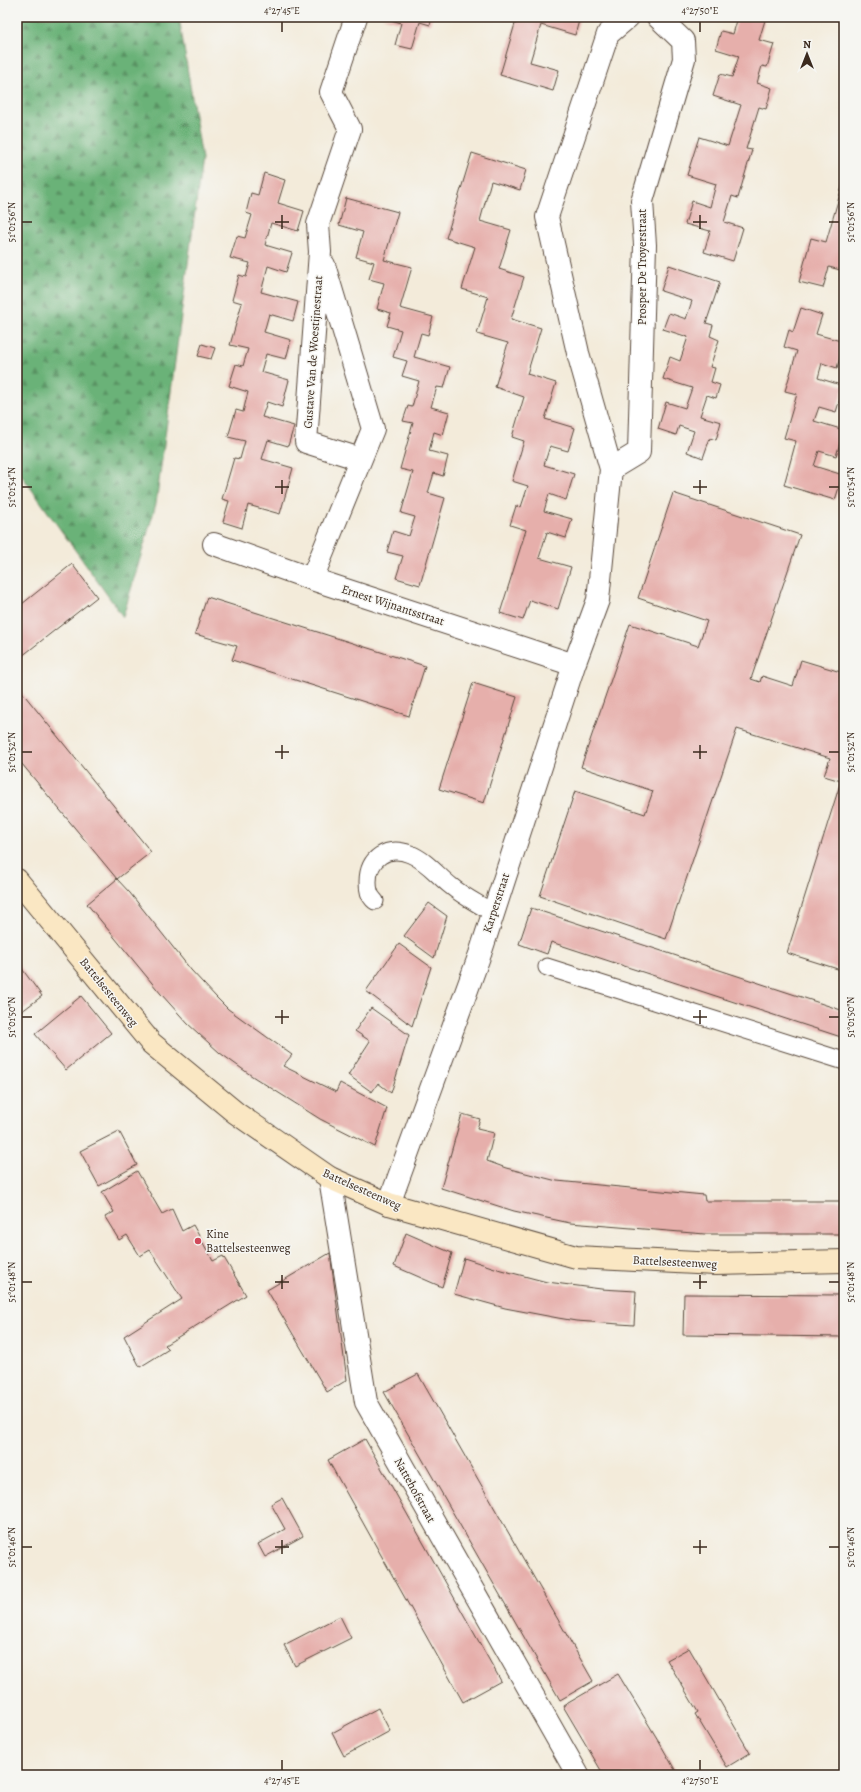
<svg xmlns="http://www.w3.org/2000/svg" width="861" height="1792" font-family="Alegreya,serif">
<defs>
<pattern id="forest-firs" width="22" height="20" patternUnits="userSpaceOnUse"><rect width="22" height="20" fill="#6ab278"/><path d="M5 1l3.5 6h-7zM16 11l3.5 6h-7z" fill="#589162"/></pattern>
</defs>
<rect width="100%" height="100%" fill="#f6f6f2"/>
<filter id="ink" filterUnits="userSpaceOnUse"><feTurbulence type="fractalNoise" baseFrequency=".025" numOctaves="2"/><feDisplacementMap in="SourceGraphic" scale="8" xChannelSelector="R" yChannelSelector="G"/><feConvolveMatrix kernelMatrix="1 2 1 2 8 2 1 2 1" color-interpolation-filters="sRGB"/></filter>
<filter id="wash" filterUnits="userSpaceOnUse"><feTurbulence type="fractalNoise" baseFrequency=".012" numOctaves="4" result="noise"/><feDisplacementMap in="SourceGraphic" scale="16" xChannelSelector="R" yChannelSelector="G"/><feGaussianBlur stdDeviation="0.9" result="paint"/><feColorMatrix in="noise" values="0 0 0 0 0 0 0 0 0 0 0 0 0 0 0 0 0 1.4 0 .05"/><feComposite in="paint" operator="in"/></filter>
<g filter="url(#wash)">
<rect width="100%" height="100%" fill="#f3ebda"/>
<!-- forest -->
<path fill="url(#forest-firs)" stroke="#526e4b" d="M 17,17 L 179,17 L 202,159 L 156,504 L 123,617 L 17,469 Z"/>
<g id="blocks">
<!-- building -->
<path fill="#e6afab" d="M 382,17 L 432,17 L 430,25 L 420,22 L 412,49 L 395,45 L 401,23 Z
M 517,17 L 580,17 L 575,35 L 541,25 L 530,62 L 559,70 L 553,91 L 500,75 Z
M 738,17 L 766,17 L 759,40 L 774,44 L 767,67 L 762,66 L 757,83 L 772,88 L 766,109 L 759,107 L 746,149 L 752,150 L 738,198 L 732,196 L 724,222 L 743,228 L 733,261 L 704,252 L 710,231 L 685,224 L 692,201 L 710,207 L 716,184 L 687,175 L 699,137 L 728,146 L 741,105 L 713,96 L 720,74 L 732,77 L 739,56 L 716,49 L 721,31 L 733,34 Z
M 472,153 L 526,170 L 520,190 L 491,181 L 480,221 L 511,230 L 499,269 L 524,277 L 511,319 L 541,328 L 527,374 L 556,383 L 545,419 L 575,428 L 568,451 L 550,446 L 544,465 L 574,474 L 566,500 L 549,494 L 544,511 L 572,519 L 566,538 L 547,532 L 539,558 L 571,567 L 558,609 L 530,600 L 523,620 L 500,613 L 526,530 L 510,525 L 516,506 L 521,507 L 528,486 L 512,481 L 524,441 L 512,437 L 524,397 L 495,387 L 508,343 L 477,334 L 488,297 L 462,289 L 475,247 L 446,238 Z
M 264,173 L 285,180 L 278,203 L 304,211 L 298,231 L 271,223 L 265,245 L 292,253 L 286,272 L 268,266 L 261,292 L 298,302 L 293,321 L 269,314 L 264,332 L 291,340 L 286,359 L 266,354 L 261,372 L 289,380 L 282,407 L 267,402 L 262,417 L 294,426 L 288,446 L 268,440 L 262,459 L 293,468 L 280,514 L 248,505 L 242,528 L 223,522 L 229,501 L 222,499 L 234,458 L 240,459 L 245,441 L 228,437 L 236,410 L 243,412 L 248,392 L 229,386 L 236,364 L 243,366 L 248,349 L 230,345 L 242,303 L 232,300 L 239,275 L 246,277 L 250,263 L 230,258 L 237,236 L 245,238 L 252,215 L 246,213 L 251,193 L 258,195 Z
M 844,180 L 844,271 L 829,267 L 823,288 L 799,282 L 811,238 L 826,242 Z
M 346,198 L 398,212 L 384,260 L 412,267 L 400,308 L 433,317 L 428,335 L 421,333 L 414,357 L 450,367 L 444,388 L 437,387 L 431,407 L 449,412 L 443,435 L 434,432 L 429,451 L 448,456 L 443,476 L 434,473 L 428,493 L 445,498 L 420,585 L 396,578 L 403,556 L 387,552 L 393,531 L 409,536 L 415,517 L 401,513 L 413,472 L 400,469 L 413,423 L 403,421 L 408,406 L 412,407 L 419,381 L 402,376 L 407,361 L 393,357 L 401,330 L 387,326 L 391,313 L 377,309 L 384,283 L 369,279 L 374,262 L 356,257 L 363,232 L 339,225 Z
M 669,265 L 720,282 L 706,323 L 713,325 L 710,336 L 719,340 L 710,367 L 715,368 L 711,382 L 720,385 L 716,398 L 707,395 L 700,416 L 721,422 L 716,440 L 710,438 L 703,458 L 687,452 L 694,431 L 679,426 L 676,435 L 658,429 L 666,402 L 685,408 L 692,388 L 663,379 L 670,357 L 680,361 L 688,337 L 663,329 L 669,313 L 686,319 L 692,301 L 661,291 Z
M 801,308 L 822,315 L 816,334 L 844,342 L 837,368 L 822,363 L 818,378 L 844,386 L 836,412 L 819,407 L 814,421 L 844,430 L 836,456 L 819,451 L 814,466 L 843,475 L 835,500 L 784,485 L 796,441 L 784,438 L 797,394 L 785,391 L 797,351 L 784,347 L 789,330 L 793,332 Z
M 202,344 L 215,348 L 211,359 L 198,356 Z
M 673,493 L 800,535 L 751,679 L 760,682 L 762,676 L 793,686 L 801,660 L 844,673 L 844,971 L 787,953 L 841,781 L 824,776 L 830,758 L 737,729 L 666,939 L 540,896 L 575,791 L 645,814 L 653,791 L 581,767 L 630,624 L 698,646 L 707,621 L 638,598 Z
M 72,564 L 97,597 L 17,660 L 17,608 Z
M 207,597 L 425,666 L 409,716 L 232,660 L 237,646 L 195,634 Z
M 473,683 L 517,697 L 484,803 L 439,789 Z
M 17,686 L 151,852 L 117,879 L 17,758 Z
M 117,879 L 130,893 L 191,970 L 216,997 L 228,1009 L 292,1055 L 283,1066 L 336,1092 L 340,1083 L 387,1108 L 375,1147 L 320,1119 L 252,1076 L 220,1053 L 188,1024 L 161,994 L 87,904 Z
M 429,903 L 447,916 L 434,958 L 404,936 Z
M 531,908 L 844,1011 L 844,1038 L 551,942 L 547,954 L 519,944 Z
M 399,944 L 431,967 L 412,1026 L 366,991 Z
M 17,962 L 42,996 L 17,1015 Z
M 81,996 L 111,1033 L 66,1070 L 35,1034 Z
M 371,1008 L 409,1035 L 391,1093 L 378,1083 L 372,1092 L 348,1075 L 370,1041 L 355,1031 Z
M 462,1114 L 480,1119 L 477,1129 L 494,1133 L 487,1161 L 506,1168 L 557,1181 L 704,1195 L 705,1201 L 844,1201 L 844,1234 L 705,1234 L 570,1223 L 514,1211 L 441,1188 Z
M 119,1131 L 137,1165 L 99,1186 L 80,1151 Z
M 137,1171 L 162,1214 L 172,1209 L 182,1231 L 193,1225 L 213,1261 L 223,1256 L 246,1295 L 165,1345 L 169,1349 L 140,1367 L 124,1336 L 182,1299 L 150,1250 L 140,1256 L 127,1235 L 119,1240 L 105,1217 L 114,1212 L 102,1192 Z
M 406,1233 L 452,1253 L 442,1287 L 394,1266 Z
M 330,1253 L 347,1380 L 327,1392 L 267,1290 Z
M 464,1258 L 501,1270 L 547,1282 L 601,1289 L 636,1291 L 634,1325 L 576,1321 L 558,1318 L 505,1308 L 454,1294 Z
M 684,1294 L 844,1295 L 844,1337 L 683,1335 Z
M 418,1374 L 593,1681 L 560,1700 L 384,1392 Z
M 365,1439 L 501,1681 L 463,1702 L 328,1460 Z
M 282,1498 L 303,1536 L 265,1557 L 258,1544 L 285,1529 L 271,1504 Z
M 340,1616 L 351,1638 L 295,1666 L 284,1645 Z
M 689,1648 L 750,1753 L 727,1767 L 695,1714 L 698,1712 L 667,1660 Z
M 618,1674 L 658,1740 L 678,1775 L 604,1775 L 602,1772 L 563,1706 Z
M 378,1708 L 390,1731 L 344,1756 L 332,1733 Z"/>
</g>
</g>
<g filter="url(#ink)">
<use href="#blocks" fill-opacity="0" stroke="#57473a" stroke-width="1"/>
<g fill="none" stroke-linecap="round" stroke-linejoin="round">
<!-- service casing -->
<g stroke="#57473a" stroke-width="19">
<path id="service" d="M 375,901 C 369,896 368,890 368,882 C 368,858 387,845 410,854 C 426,860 438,876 451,886 C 464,897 479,904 493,913
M 547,967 L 844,1061"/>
</g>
<!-- minor casing -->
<g stroke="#57473a" stroke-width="24">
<path id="minor" d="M 356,17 L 331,92 L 350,129 L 318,224 L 320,252 L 306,442 L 360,459
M 611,469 L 639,452 L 645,245 L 642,201 L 684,59 L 683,41 L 658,17
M 214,544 L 312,579 L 574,665
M 312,579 L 373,429 L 324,265
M 330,1178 L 366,1402 L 578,1775
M 389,1204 L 480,954 L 574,665 L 598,600 L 611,469 L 578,353 L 547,217 L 608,34 L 628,17"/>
</g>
<!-- secondary casing -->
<g stroke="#57473a" stroke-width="24">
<path id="secondary" d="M 17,880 L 151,1043 L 236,1113 L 330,1178 L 389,1204 L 576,1257 L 716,1264 L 844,1261"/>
</g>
<!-- service -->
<use href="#service" stroke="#fff" stroke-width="17"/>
<!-- minor -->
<use href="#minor" stroke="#fff" stroke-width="22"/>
<!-- secondary -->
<use href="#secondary" stroke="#fae7c3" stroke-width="22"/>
</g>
</g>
<!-- ticks -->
<path fill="none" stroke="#3b2a1e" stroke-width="1.5" d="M 282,22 L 282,32M 700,22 L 700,32M 282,215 L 282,229M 700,215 L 700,229M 22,222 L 32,222M 275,222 L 289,222M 693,222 L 707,222M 829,222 L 839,222M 282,480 L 282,494M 700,480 L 700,494M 22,487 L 32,487M 275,487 L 289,487M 693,487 L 707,487M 829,487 L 839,487M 282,745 L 282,759M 700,745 L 700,759M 22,752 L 32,752M 275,752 L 289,752M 693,752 L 707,752M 829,752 L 839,752M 282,1010 L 282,1024M 700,1010 L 700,1024M 22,1017 L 32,1017M 275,1017 L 289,1017M 693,1017 L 707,1017M 829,1017 L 839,1017M 282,1275 L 282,1289M 700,1275 L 700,1289M 22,1282 L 32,1282M 275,1282 L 289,1282M 693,1282 L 707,1282M 829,1282 L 839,1282M 282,1540 L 282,1554M 700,1540 L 700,1554M 22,1547 L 32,1547M 275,1547 L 289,1547M 693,1547 L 707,1547M 829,1547 L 839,1547M 282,1760 L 282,1770M 700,1760 L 700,1770"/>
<!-- markers -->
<circle fill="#d1495b" stroke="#f6f6f2" stroke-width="1.5" cx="198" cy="1241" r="4"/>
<g text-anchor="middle" stroke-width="3" stroke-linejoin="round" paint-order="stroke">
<!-- street labels -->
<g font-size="12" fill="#3b2a1e" stroke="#f6f6f2">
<text transform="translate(642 267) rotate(-90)" y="4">Prosper De Troyerstraat</text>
<text transform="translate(313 352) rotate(-86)" y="4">Gustave Van de Woestijnestraat</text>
<text transform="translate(393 605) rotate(18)" y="4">Ernest Wijnantsstraat</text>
<text transform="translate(496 903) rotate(-72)" y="4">Karperstraat</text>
<text transform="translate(109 992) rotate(51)" y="4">Battelsesteenweg</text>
<text transform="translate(362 1189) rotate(24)" y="4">Battelsesteenweg</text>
<text transform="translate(675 1262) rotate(3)" y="4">Battelsesteenweg</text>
<text transform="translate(415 1490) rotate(61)" y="4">Nattehofstraat</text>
</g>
<!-- poi labels -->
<g font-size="12" fill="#3b2a1e" stroke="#f6f6f2" text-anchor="start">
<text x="206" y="1238">Kine<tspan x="206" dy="14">Battelsesteenweg</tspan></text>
</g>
</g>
<!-- margin -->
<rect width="861" height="1792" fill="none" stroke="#f6f6f2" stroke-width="44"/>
<!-- north arrow -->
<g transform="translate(807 54)" stroke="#f6f6f2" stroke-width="3" paint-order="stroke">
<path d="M0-3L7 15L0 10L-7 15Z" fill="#3b2a1e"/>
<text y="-6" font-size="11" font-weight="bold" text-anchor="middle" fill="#3b2a1e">N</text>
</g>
<rect x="22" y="22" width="817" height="1748" fill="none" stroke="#3b2a1e" stroke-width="1.5"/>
<g font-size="10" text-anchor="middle" fill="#3b2a1e">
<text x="282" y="14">4°27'45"E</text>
<text x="700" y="14">4°27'50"E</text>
<text transform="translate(11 222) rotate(-90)" y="4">51°01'56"N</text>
<text transform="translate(850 222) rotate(-90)" y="4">51°01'56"N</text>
<text transform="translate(11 487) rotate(-90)" y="4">51°01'54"N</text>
<text transform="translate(850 487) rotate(-90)" y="4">51°01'54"N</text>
<text transform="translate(11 752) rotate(-90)" y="4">51°01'52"N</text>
<text transform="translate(850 752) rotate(-90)" y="4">51°01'52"N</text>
<text transform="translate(11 1017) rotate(-90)" y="4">51°01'50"N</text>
<text transform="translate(850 1017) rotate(-90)" y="4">51°01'50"N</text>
<text transform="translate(11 1282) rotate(-90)" y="4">51°01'48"N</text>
<text transform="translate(850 1282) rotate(-90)" y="4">51°01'48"N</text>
<text transform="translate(11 1547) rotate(-90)" y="4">51°01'46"N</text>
<text transform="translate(850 1547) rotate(-90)" y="4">51°01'46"N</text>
<text x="282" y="1784">4°27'45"E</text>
<text x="700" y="1784">4°27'50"E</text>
</g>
</svg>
